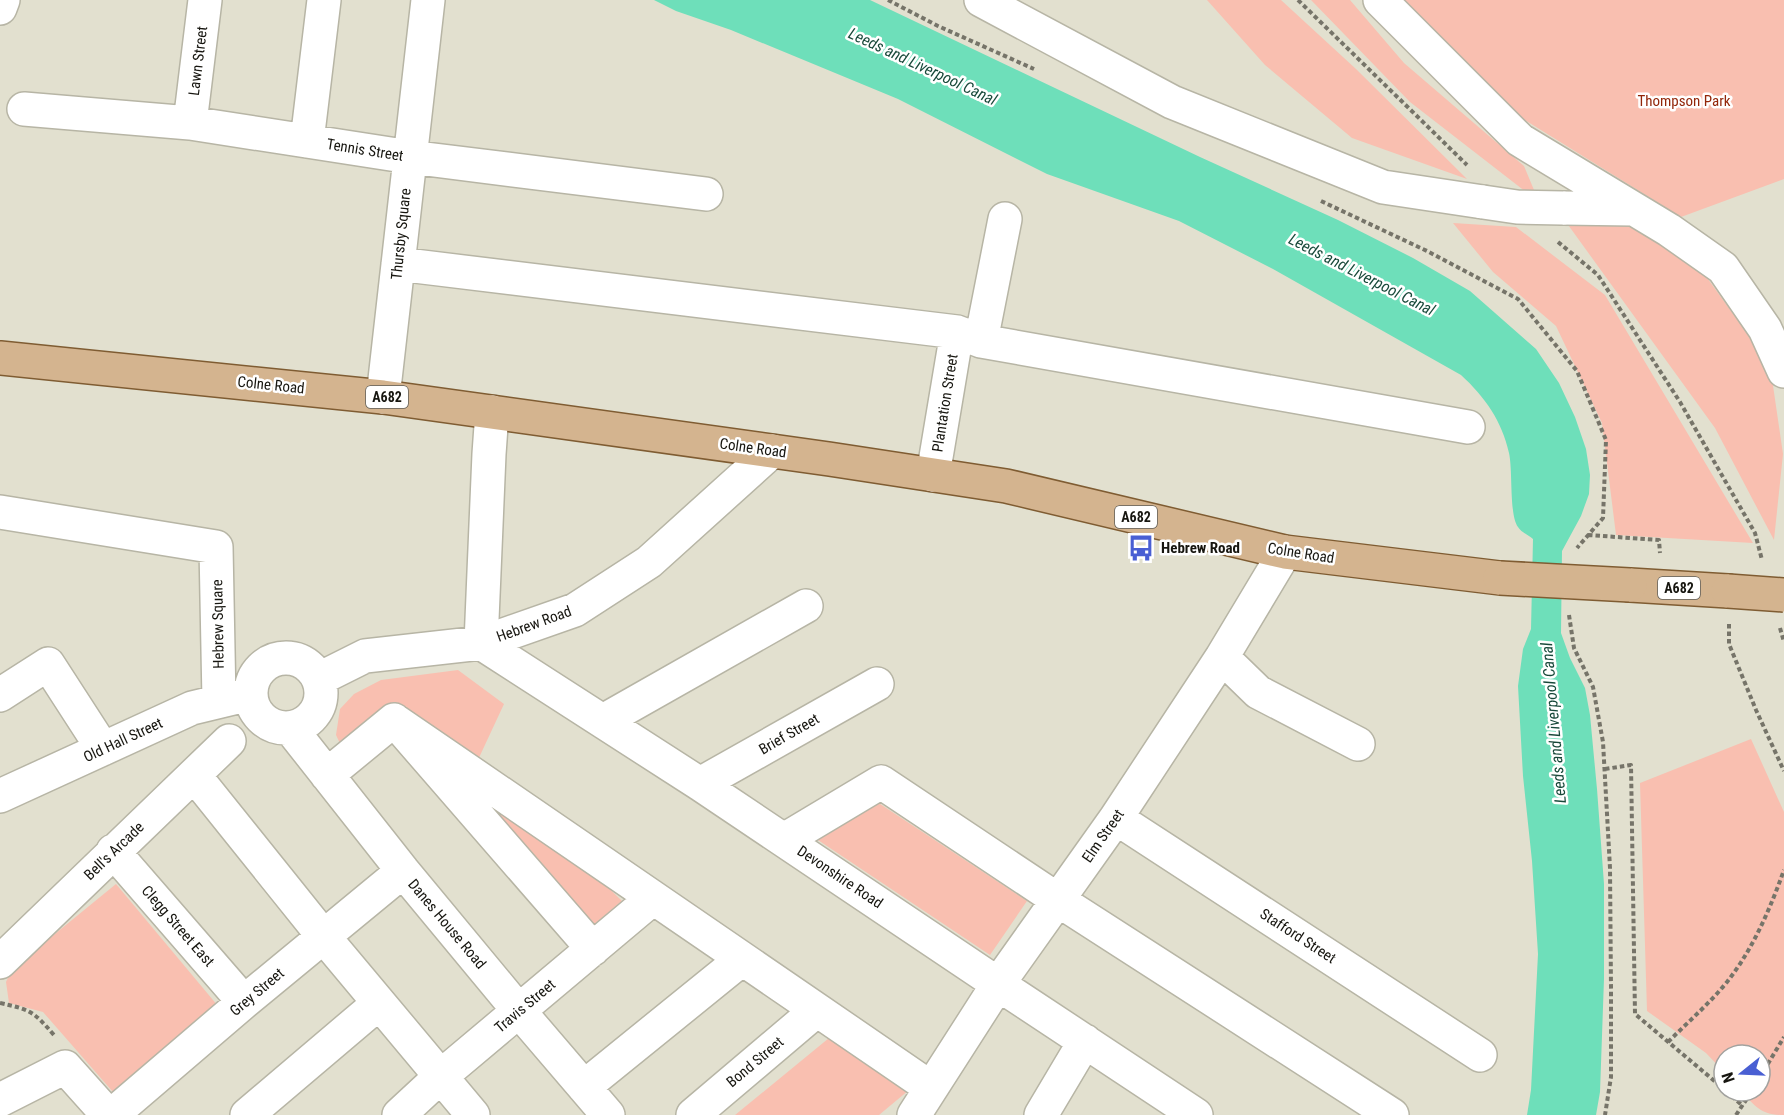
<svg xmlns="http://www.w3.org/2000/svg" width="1784" height="1115" font-family="'Roboto Condensed',sans-serif">
<rect width="100%" height="100%" fill="#e2e0cf"/>
<!-- green -->
<path fill="#f9bfb0" d="M 1207,0 L 1281,0 L 1356,69 L 1467,179 L 1352,138 L 1265,65 Z
M 1311,0 L 1350,0 L 1404,63 L 1524,166 L 1539,202 L 1410,102 Z
M 1368,0 L 1784,0 L 1784,179 L 1681,217 L 1415,52 Z
M 1618,220 L 1700,268 L 1770,365 L 1783,454 L 1774,540 L 1715,428 L 1566,222 Z
M 1453,223 L 1516,227 L 1605,295 L 1753,543 L 1616,535 L 1602,423 L 1556,326 L 1493,272 Z
M 458,670 L 504,704 L 477,762 L 397,713 L 347,758 L 336,735 L 340,709 L 354,694 L 381,680 Z
M 1751,739 L 1784,812 L 1784,1115 C 1761,1115 1756,1107 1741,1091 L 1760,1091 L 1760,1055 L 1724,1055 L 1724,1072 L 1706,1053 L 1647,1011 L 1640,783 Z
M 482,797 L 582,862 L 622,901 L 590,928 Z
M 874,800 L 1027,901 L 990,955 L 809,834 Z
M 116,884 L 218,1006 L 113,1092 L 43,1012 L 9,1003 L 6,982 L 12,969 Z
M 829,1038 L 909,1090 L 879,1115 L 735,1115 Z"/>
<!-- water -->
<path fill="#6edfba" d="M 654,0 L 870,0 L 1200,157 L 1338,220 L 1413,258 L 1470,291 L 1536,349 L 1559,383 L 1575,417 L 1586,449 L 1590,475 L 1589,494 L 1581,516 L 1562,551 L 1561,633 L 1570,658 L 1585,688 L 1590,715 L 1597,789 L 1604,884 L 1604,979 L 1600,1092 L 1596,1115 L 1527,1115 L 1531,1090 L 1538,954 L 1532,861 L 1523,776 L 1518,686 L 1523,649 L 1531,629 L 1533,539 C 1528,535 1521,532 1518,527 C 1509,515 1513,471 1509,453 C 1502,421 1485,397 1461,375 L 1273,269 L 1179,221 L 1047,174 L 898,99 L 731,30 L 676,11 Z"/>
<g fill="none" stroke-linecap="round" stroke-linejoin="round">
<!-- minor casing -->
<g stroke="#b7b5a5" stroke-width="36">
<path id="minor" d="M 981,0 L 1172,102 L 1383,187 L 1483,202
M 1380,0 L 1520,140 L 1669,230 L 1723,268 L 1765,329 L 1784,371
M 0,8 L 3,0
M 24,109 L 190,123 L 410,157 L 706,194
M 190,123 L 205,0
M 307,141 L 324,0
M 1563,208 L 1633,209
M 398,264 L 957,332 L 981,341 L 1468,427
M 981,341 L 1005,219
M 383,397 L 428,0
M 492,412 L 489,454 L 481,643 L 700,784 L 998,984 L 1196,1115
M 933,475 L 957,332
M 0,512 L 216,547 L 219,701
M 1222,657 L 1258,692 L 1358,744
M251 693a35 35 0 1 1 70 0a35 35 0 1 1-70 0Z
M 319,679 L 365,656 L 481,643 L 575,610 L 649,562 L 772,451
M 0,695 L 48,664 L 103,749
M 394,720 L 931,1088
M 603,721 L 806,606
M 291,729 L 403,871 L 519,1011 L 608,1115
M 194,775 L 324,937 L 473,1115
M 327,775 L 394,720 L 593,949
M 700,784 L 877,684
M 0,796 L 192,708 L 250,694
M 1116,818 L 1480,1055
M 784,840 L 881,782 L 1058,900 L 1392,1115
M 113,851 L 244,1002
M 0,962 L 229,741
M 584,1087 L 742,959
M 0,1100 L 65,1067 L 108,1115
M 112,1115 L 244,1002 L 403,871
M 247,1115 L 379,1003
M 399,1115 L 440,1077 L 653,898
M 693,1115 L 817,1010
M 914,1115 L 998,984 L 1116,818 L 1222,657 L 1285,552
M 1041,1115 L 1085,1041"/>
</g>
<!-- major casing -->
<g stroke="#7f5c32" stroke-width="36">
<path id="major" d="M 0,358 L 383,397 L 829,459 L 1006,486 L 1285,552 L 1500,578
M 1630,585 L 1728,591"/>
</g>
<!-- path -->
<path stroke="#767469" stroke-width="4" stroke-dasharray="4.5 3" stroke-linecap="butt" d="M 888,0 L 938,26 L 1034,69
M 1298,0 L 1467,165
M 1321,201 L 1427,251 L 1518,299 L 1577,371 L 1606,440 L 1603,518 L 1577,548
M 1558,242 L 1598,275 L 1680,402 L 1755,533 L 1762,560
M 1588,535 L 1659,540 L 1660,553
M 1569,615 L 1574,648 L 1593,687 L 1603,742 L 1610,868 L 1611,989 L 1611,1077 L 1605,1115
M 1729,624 L 1729,644 L 1756,710 L 1784,771
M 1780,628 L 1784,642
M 1605,769 L 1631,765 L 1635,1014 L 1724,1089
M 0,1003 C 31,1010 33,1011 54,1035
M 1668,1042 C 1688,1022 1709,1004 1727,982 C 1753,949 1770,909 1784,870
M 1760,1077 L 1784,1037
M 1726,1091 L 1743,1106
M 1736,1115 L 1752,1091"/>
<!-- minor -->
<use href="#minor" stroke="#fff" stroke-width="33"/>
<!-- major -->
<use href="#major" stroke="#d4b48f" stroke-width="33"/>
<!-- minor-bridge casing -->
<g stroke="#b7b5a5" stroke-width="36" stroke-linecap="butt">
<path id="minor-bridge" d="M 1483,202 L 1517,207 L 1563,208"/>
</g>
<!-- major-bridge casing -->
<g stroke="#7f5c32" stroke-width="36" stroke-linecap="butt">
<path id="major-bridge" d="M 1500,578 L 1630,585
M 1728,591 L 1784,595"/>
</g>
<!-- minor-bridge -->
<use href="#minor-bridge" stroke="#fff" stroke-width="33"/>
<!-- major-bridge -->
<use href="#major-bridge" stroke="#d4b48f" stroke-width="33"/>
</g>
<!-- icons -->
<defs>
<g id="bus-bare" transform="scale(2.07)"><path d="M-5-6H5V4H4V6H2V4H-2V6H-4V4H-5ZM-3.5-4V0h7V-4ZM-3.5 1.2v1.5H-2V1.2ZM2 1.2v1.5H3.5V1.2Z" fill="#495fd3" stroke="#fff" stroke-width="2.5" paint-order="stroke"/></g>
</defs>
<g fill-rule="evenodd">
<use href="#bus-bare" x="1141" y="548"/>
</g>
<g text-anchor="middle" stroke-width="5" stroke-linejoin="round" paint-order="stroke">
<!-- shield labels -->
<g fill="#fff" stroke="#5d5c58" stroke-width="1.5">
<rect x="366" y="386" width="42" height="22" rx="4.5"/>
<rect x="1115" y="506" width="42" height="22" rx="4.5"/>
<rect x="1658" y="577" width="42" height="22" rx="4.5"/>
</g>
<g font-size="14" font-weight="bold" fill="#171610">
<text x="387" y="402">A682</text>
<text x="1136" y="522">A682</text>
<text x="1679" y="593">A682</text>
</g>
<!-- street labels -->
<g font-size="15" fill="#171610" stroke="#fff">
<text transform="translate(198 61) rotate(-83)" y="5">Lawn Street</text>
<text transform="translate(365 150) rotate(9)" y="5">Tennis Street</text>
<text transform="translate(401 234) rotate(-84)" y="5">Thursby Square</text>
<text transform="translate(271 385) rotate(6)" y="5">Colne Road</text>
<text transform="translate(945 403) rotate(-81)" y="5">Plantation Street</text>
<text transform="translate(753 448) rotate(8)" y="5">Colne Road</text>
<text transform="translate(1301 553) rotate(9)" y="5">Colne Road</text>
<text transform="translate(218 624) rotate(-91)" y="5">Hebrew Square</text>
<text transform="translate(534 624) rotate(-20)" y="5">Hebrew Road</text>
<text transform="translate(789 734) rotate(-30)" y="5">Brief Street</text>
<text transform="translate(123 740) rotate(-25)" y="5">Old Hall Street</text>
<text transform="translate(1103 836) rotate(-55)" y="5">Elm Street</text>
<text transform="translate(114 851) rotate(-44)" y="5">Bell's Arcade</text>
<text transform="translate(840 877) rotate(34)" y="5">Devonshire Road</text>
<text transform="translate(447 924) rotate(50)" y="5">Danes House Road</text>
<text transform="translate(178 926) rotate(49)" y="5">Clegg Street East</text>
<text transform="translate(1298 936) rotate(33)" y="5">Stafford Street</text>
<text transform="translate(257 992) rotate(-40)" y="5">Grey Street</text>
<text transform="translate(525 1006) rotate(-40)" y="5">Travis Street</text>
<text transform="translate(755 1062) rotate(-40)" y="5">Bond Street</text>
</g>
<!-- park labels -->
<g font-size="15" fill="#922609" stroke="#fff">
<text x="1684" y="106">Thompson Park</text>
</g>
<!-- poi labels -->
<g font-size="15" font-weight="bold" fill="#171610" stroke="#fff" text-anchor="start">
<text x="1161" y="553">Hebrew Road</text>
</g>
<!-- water labels -->
<g font-size="16" font-style="italic" fill="#18493a" stroke="#fff">
<text transform="translate(923 66) rotate(25)" y="6">Leeds and Liverpool Canal</text>
<text transform="translate(1362 274) rotate(27)" y="6">Leeds and Liverpool Canal</text>
<text transform="translate(1553 723) rotate(-95)" y="6">Leeds and Liverpool Canal</text>
</g>
</g>
<!-- north arrow -->
<g transform="translate(1742 1073) rotate(252)"><circle r="28" fill="#ffffff" stroke="#a2a29f" stroke-width="1.5"/>
<path d="M0-4.5L10 22L0 15L-10 22Z" fill="#495fd3"/>
<text y="-9" font-size="16" font-weight="bold" text-anchor="middle" fill="#171610">N</text>
</g>
</svg>
